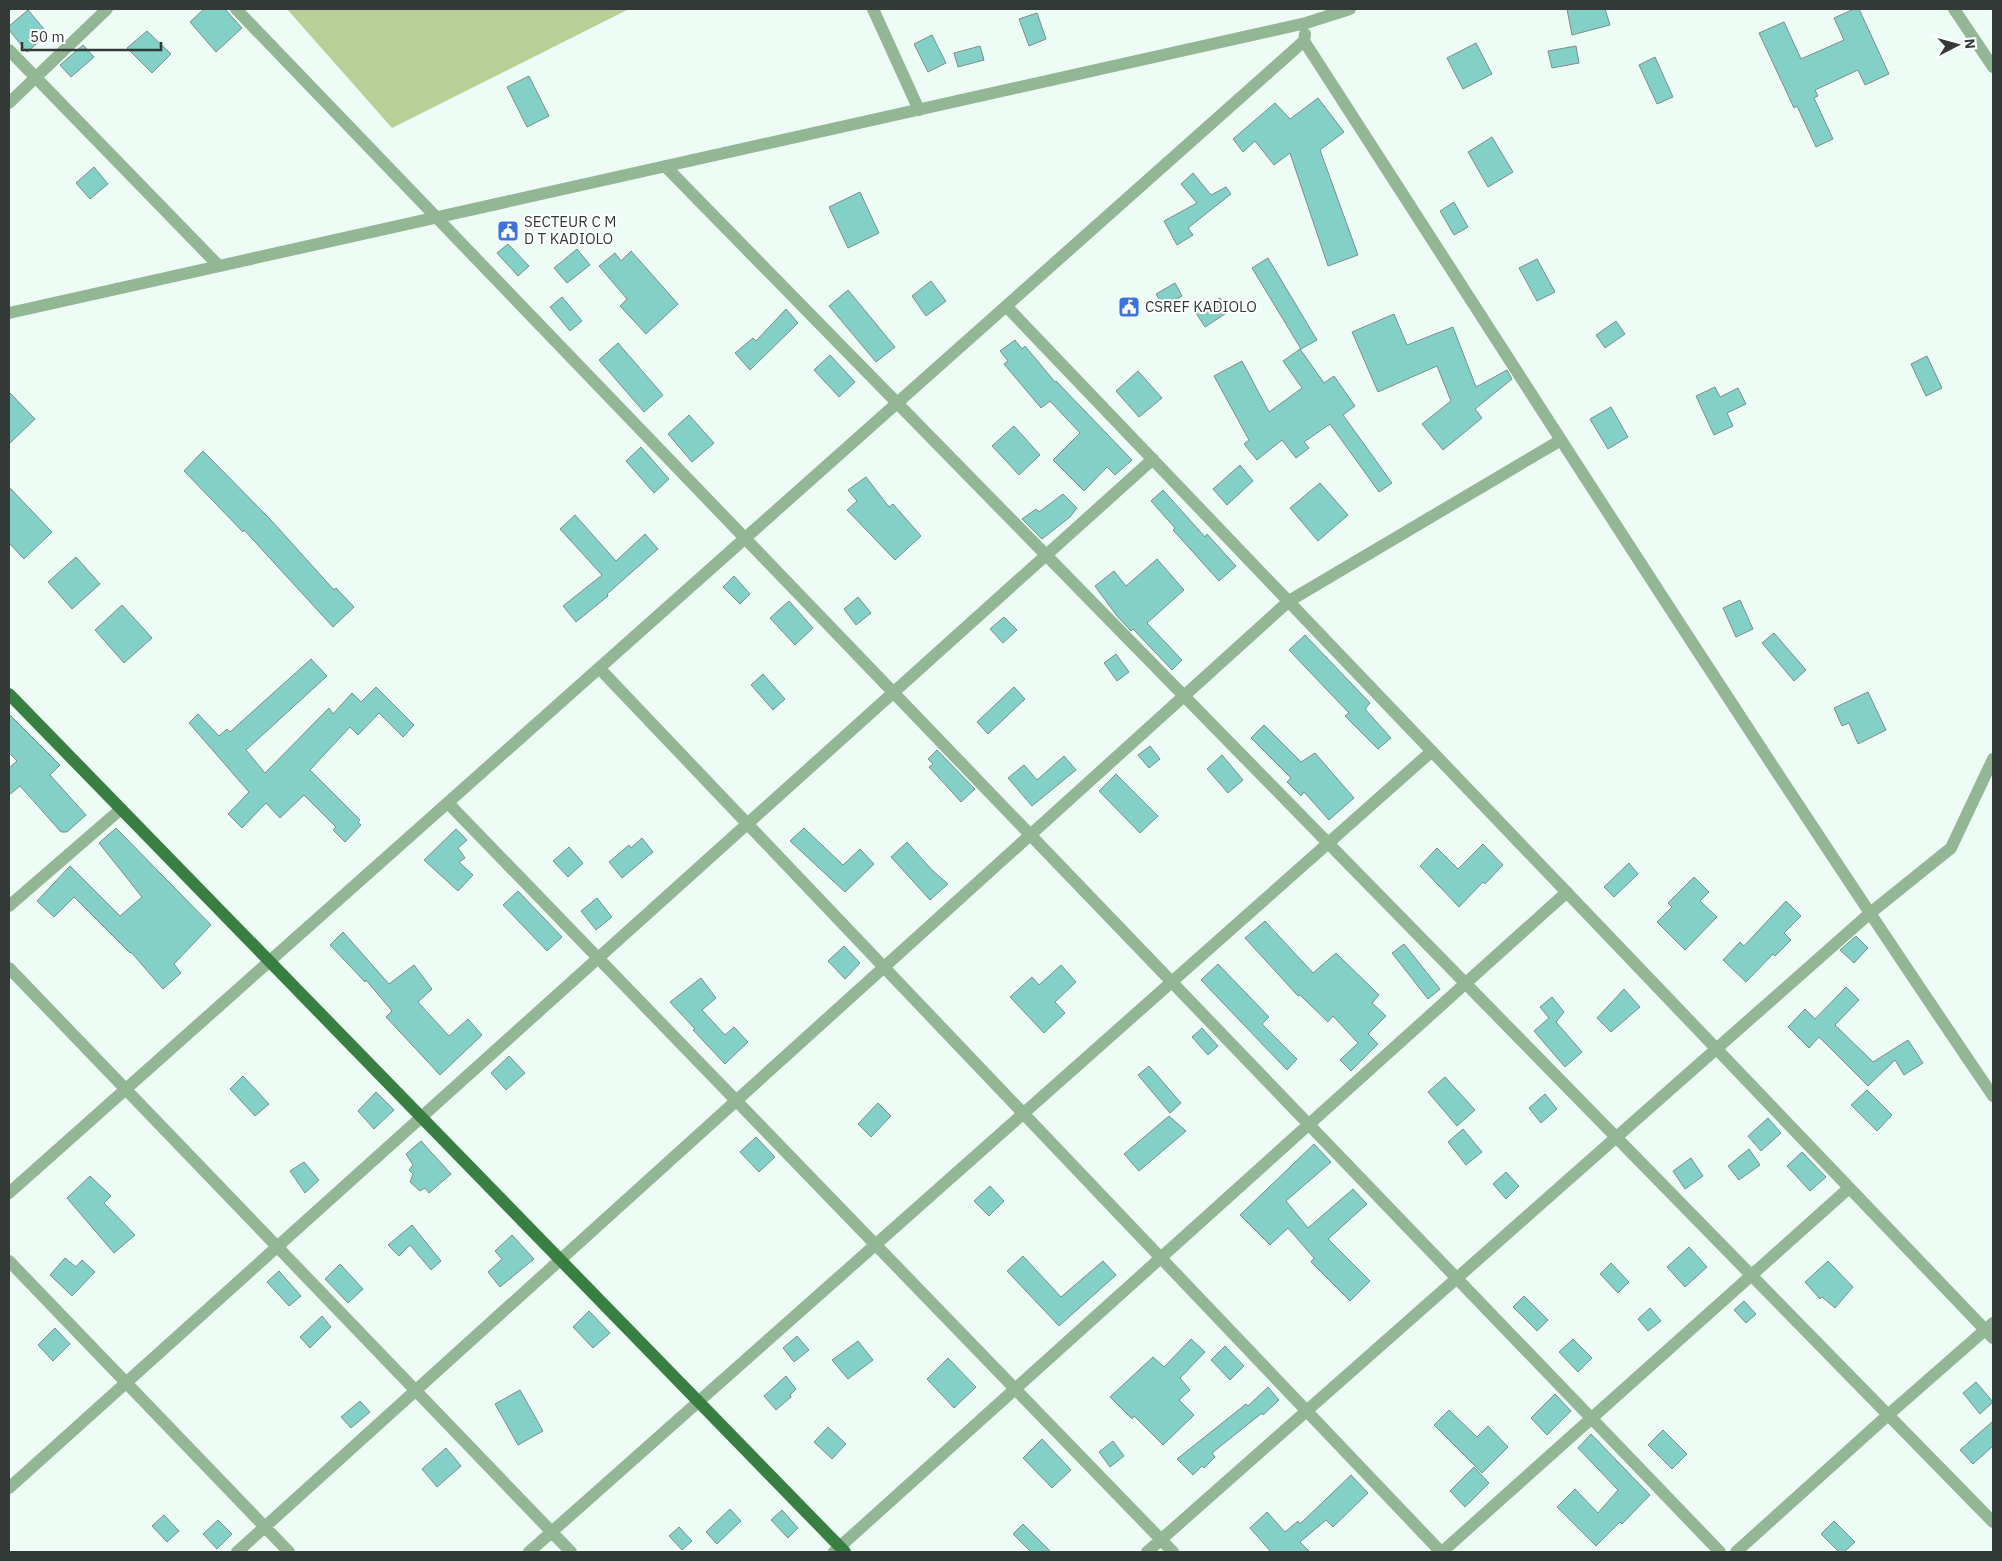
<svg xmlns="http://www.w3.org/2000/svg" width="2002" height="1561" font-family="'IBM Plex Sans',sans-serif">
<rect width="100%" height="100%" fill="#edfcf5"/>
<!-- green -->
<path fill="#b8cf98" d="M 287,9 L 629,9 L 392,128 Z"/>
<!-- building -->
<path fill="#82d0c6" stroke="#7e8e8c" d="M 204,9 L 225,9 L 242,28 L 216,52 L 190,22 Z
M 1567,9 L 1605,9 L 1610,25 L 1572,35 Z
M 1854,9 L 1859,9 L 1889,74 L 1865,85 L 1858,70 L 1815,90 L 1818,96 L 1814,98 L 1833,139 L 1816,147 L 1797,106 L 1794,108 L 1759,33 L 1784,22 L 1801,59 L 1844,40 L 1834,18 Z
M 28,10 L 48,34 L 27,52 L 9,30 L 9,26 Z
M 1037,13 L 1046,39 L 1029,46 L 1019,19 Z
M 147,31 L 171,54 L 152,73 L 127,48 Z
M 932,35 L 946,63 L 928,72 L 914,44 Z
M 1476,43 L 1492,74 L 1463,89 L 1447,58 Z
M 83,45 L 94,57 L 71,77 L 60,65 Z
M 980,46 L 984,60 L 958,67 L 954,53 Z
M 1576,46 L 1579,63 L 1552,68 L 1548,51 Z
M 1655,57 L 1673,97 L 1657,104 L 1639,65 Z
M 529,76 L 549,116 L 527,127 L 507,87 Z
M 1318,98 L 1344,132 L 1320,150 L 1358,255 L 1328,266 L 1290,153 L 1274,165 L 1255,141 L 1243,152 L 1233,139 L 1275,103 L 1290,119 Z
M 1492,137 L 1513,172 L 1488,187 L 1468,152 Z
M 94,167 L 108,184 L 90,199 L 76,183 Z
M 1193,173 L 1211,195 L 1226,187 L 1231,194 L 1188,228 L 1193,235 L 1177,245 L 1164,221 L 1197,203 L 1181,184 Z
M 860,192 L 879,233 L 848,248 L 829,207 Z
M 1454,202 L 1468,227 L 1454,235 L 1440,211 Z
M 508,244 L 529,266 L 518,276 L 497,253 Z
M 577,249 L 590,265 L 567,283 L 554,268 Z
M 631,251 L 678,304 L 646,334 L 620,306 L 627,299 L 599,266 L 615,253 L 621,261 Z
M 1268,258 L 1317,340 L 1301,349 L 1252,268 Z
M 1537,259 L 1555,292 L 1537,301 L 1519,268 Z
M 931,281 L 946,301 L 926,316 L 912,296 Z
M 1175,283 L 1182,296 L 1164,307 L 1156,294 Z
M 848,290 L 895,347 L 876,362 L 829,306 Z
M 562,297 L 582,321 L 570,331 L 550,307 Z
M 1220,298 L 1228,312 L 1205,327 L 1196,313 Z
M 786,309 L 798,323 L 750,370 L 735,353 L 753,338 L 756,341 Z
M 1394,314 L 1407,345 L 1453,327 L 1476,387 L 1507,370 L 1512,379 L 1475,409 L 1482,418 L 1443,450 L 1422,424 L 1451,401 L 1437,366 L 1378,392 L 1352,332 Z
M 1616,321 L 1625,334 L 1605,348 L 1596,335 Z
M 1015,340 L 1022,349 L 1025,346 L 1055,382 L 1056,381 L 1132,460 L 1115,475 L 1107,467 L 1084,491 L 1053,460 L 1080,433 L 1050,401 L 1041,408 L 1004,364 L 1008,361 L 1000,351 Z
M 618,343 L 663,395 L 644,412 L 599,360 Z
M 1300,349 L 1324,383 L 1334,376 L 1355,406 L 1343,415 L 1392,483 L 1379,492 L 1330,424 L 1304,442 L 1309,448 L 1296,458 L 1282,440 L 1257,460 L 1244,444 L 1249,440 L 1214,376 L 1242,361 L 1269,412 L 1302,388 L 1283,361 Z
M 830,355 L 855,382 L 839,397 L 814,370 Z
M 1927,356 L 1942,388 L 1926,396 L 1911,364 Z
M 1138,371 L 1162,398 L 1139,417 L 1116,391 Z
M 1715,387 L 1720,397 L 1738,388 L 1746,404 L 1727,413 L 1733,426 L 1714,435 L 1696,396 Z
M 9,392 L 35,419 L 9,444 Z
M 1611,407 L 1628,437 L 1608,449 L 1590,419 Z
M 689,415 L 714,443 L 692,462 L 668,434 Z
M 1014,426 L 1040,455 L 1019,475 L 992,446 Z
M 641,447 L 669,479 L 654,493 L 626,461 Z
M 203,451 L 270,519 L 334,590 L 336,588 L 354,607 L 333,627 L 244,530 L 243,532 L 184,471 Z
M 1240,465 L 1253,481 L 1227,505 L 1213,489 Z
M 866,477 L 889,507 L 893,504 L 921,536 L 895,560 L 847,510 L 857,501 L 848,490 Z
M 1320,483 L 1348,515 L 1318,541 L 1290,508 Z
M 9,487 L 52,532 L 24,559 L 9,543 Z
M 1163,490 L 1205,537 L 1207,534 L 1236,566 L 1219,581 L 1173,530 L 1175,528 L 1151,501 Z
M 1063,494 L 1077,508 L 1070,517 L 1042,539 L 1022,519 L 1036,509 L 1039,512 Z
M 575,515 L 616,561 L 645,534 L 658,549 L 607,594 L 608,596 L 576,622 L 563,606 L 602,575 L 560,529 Z
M 76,557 L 100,584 L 72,609 L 48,582 Z
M 1157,559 L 1184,590 L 1147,623 L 1182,660 L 1172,670 L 1133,629 L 1131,631 L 1117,616 L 1095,586 L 1114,571 L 1126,586 Z
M 734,576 L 750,594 L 740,604 L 723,587 Z
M 858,597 L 871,613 L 856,625 L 844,609 Z
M 1740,600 L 1753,629 L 1736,637 L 1723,608 Z
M 789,601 L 813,628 L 795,645 L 770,618 Z
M 122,605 L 152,638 L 124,663 L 95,630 Z
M 1004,617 L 1017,630 L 1003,643 L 990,629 Z
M 1774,633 L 1806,670 L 1794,681 L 1762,643 Z
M 1305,635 L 1370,703 L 1365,709 L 1391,738 L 1378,749 L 1345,716 L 1349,713 L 1289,650 Z
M 1116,654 L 1129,672 L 1117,681 L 1104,663 Z
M 311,659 L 327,676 L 246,750 L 265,773 L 329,708 L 333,714 L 352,693 L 361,702 L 376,687 L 414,725 L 403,737 L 379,713 L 358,735 L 350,727 L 310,770 L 360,820 L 358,822 L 361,825 L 345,842 L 333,830 L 336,827 L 304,795 L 280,818 L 266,803 L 242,828 L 228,814 L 249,792 L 189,723 L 198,714 L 219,736 L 227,729 L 230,732 Z
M 763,674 L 785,699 L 773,710 L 751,685 Z
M 1014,687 L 1025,699 L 988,734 L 977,722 Z
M 1868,692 L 1886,730 L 1858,744 L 1849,723 L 1842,726 L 1834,708 Z
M 9,714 L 60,765 L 50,775 L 86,815 L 67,832 L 61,832 L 20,786 L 9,795 L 9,768 L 17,761 L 9,753 Z
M 1264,725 L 1301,762 L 1315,753 L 1354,798 L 1329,820 L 1304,792 L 1301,796 L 1287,782 L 1291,778 L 1251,738 Z
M 1150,746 L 1160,759 L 1149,768 L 1138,755 Z
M 937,750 L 975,789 L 961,802 L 929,767 L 933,764 L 928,759 Z
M 1222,755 L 1243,780 L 1228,793 L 1207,769 Z
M 1064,756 L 1076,770 L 1032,806 L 1008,778 L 1024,765 L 1037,780 Z
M 1116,774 L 1158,816 L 1140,833 L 1099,791 Z
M 116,828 L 211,925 L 174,964 L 181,973 L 163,989 L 131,952 L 130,953 L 74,897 L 54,917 L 37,901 L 70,866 L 120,916 L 142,897 L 99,843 Z
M 804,828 L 843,865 L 860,849 L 874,864 L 845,892 L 790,841 Z
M 456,829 L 467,840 L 458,848 L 465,858 L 459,862 L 473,875 L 458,891 L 424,860 Z
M 642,838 L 653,852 L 622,878 L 609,862 L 629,845 L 631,848 Z
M 907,842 L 932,870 L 948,884 L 930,900 L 891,857 Z
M 1483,844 L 1503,865 L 1485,884 L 1483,882 L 1459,907 L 1420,866 L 1437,848 L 1458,869 Z
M 569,847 L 583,863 L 568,877 L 553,861 Z
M 1629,863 L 1638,874 L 1614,897 L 1604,887 Z
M 1694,877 L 1709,892 L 1700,901 L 1717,917 L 1685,950 L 1657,922 L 1672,907 L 1668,903 Z
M 518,891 L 562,937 L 547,951 L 503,905 Z
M 597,898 L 612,917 L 596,930 L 581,911 Z
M 1786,901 L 1801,916 L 1784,933 L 1791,940 L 1775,956 L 1773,954 L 1746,982 L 1723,960 L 1740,942 L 1744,946 Z
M 1265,921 L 1313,973 L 1336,953 L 1379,995 L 1372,1003 L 1386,1016 L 1368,1034 L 1378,1044 L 1351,1071 L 1340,1060 L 1358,1043 L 1333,1016 L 1328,1022 L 1300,995 L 1298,996 L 1245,938 Z
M 343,932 L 389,984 L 414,965 L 432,989 L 418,1002 L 449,1036 L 468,1019 L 482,1035 L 440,1075 L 386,1017 L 392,1011 L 366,980 L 365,982 L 330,945 Z
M 1856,936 L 1868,948 L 1854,963 L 1840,950 Z
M 1404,944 L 1440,989 L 1428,999 L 1392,953 Z
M 844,946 L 860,963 L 845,979 L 828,961 Z
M 1218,964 L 1269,1017 L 1262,1024 L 1297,1059 L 1287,1070 L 1201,980 Z
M 1061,965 L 1076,982 L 1055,1002 L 1065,1013 L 1044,1033 L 1010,997 L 1032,977 L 1039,985 Z
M 701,978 L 716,998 L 702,1010 L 725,1035 L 734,1027 L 748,1042 L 725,1064 L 693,1030 L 695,1029 L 670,1002 Z
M 1846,987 L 1859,1000 L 1835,1025 L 1873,1062 L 1908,1040 L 1923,1063 L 1904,1075 L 1895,1060 L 1868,1086 L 1819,1037 L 1809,1048 L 1788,1027 L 1805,1009 L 1815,1019 Z
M 1624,989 L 1640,1007 L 1611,1032 L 1597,1018 Z
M 1552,997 L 1564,1012 L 1556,1022 L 1582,1052 L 1565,1067 L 1534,1031 L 1549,1018 L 1540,1007 Z
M 1202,1028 L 1218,1046 L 1208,1055 L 1192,1037 Z
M 509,1056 L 525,1073 L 506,1090 L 491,1073 Z
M 1149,1066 L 1181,1103 L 1170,1113 L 1138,1075 Z
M 243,1076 L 269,1104 L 255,1116 L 230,1089 Z
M 1445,1077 L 1475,1110 L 1457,1126 L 1428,1092 Z
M 1867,1090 L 1892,1115 L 1877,1131 L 1851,1105 Z
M 376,1092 L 394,1110 L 374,1129 L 358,1111 Z
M 1545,1094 L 1557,1109 L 1541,1123 L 1529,1108 Z
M 878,1103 L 891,1116 L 871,1137 L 858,1124 Z
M 1169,1116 L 1186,1131 L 1139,1171 L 1124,1154 Z
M 1768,1118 L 1781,1133 L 1761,1151 L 1748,1136 Z
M 1463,1129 L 1482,1152 L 1466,1165 L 1448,1142 Z
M 756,1137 L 775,1157 L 759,1172 L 740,1152 Z
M 421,1141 L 451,1174 L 429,1193 L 425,1188 L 420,1191 L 410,1182 L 413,1174 L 409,1170 L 413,1165 L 406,1154 Z
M 1314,1144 L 1331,1162 L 1286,1201 L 1308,1228 L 1353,1189 L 1367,1204 L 1328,1239 L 1370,1281 L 1350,1301 L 1311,1262 L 1314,1258 L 1288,1228 L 1270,1245 L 1240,1215 Z
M 1749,1149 L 1760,1165 L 1739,1180 L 1728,1166 Z
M 1802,1152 L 1826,1177 L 1810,1191 L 1787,1166 Z
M 1691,1158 L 1703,1176 L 1685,1189 L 1673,1171 Z
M 304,1162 L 319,1180 L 305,1193 L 290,1171 Z
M 1506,1172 L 1519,1186 L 1506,1199 L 1493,1184 Z
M 90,1176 L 111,1196 L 104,1203 L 135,1235 L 114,1253 L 67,1198 Z
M 990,1186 L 1004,1201 L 989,1216 L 974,1201 Z
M 412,1225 L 441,1261 L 431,1270 L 410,1245 L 399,1256 L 388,1245 Z
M 512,1235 L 534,1259 L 500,1287 L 488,1272 L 502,1259 L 495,1251 Z
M 1689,1247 L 1707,1267 L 1685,1287 L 1667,1267 Z
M 1023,1256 L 1061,1297 L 1103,1261 L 1116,1275 L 1059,1326 L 1007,1271 Z
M 65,1258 L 76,1267 L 82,1260 L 95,1272 L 72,1296 L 50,1275 Z
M 1828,1261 L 1853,1287 L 1835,1308 L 1822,1297 L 1820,1299 L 1805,1282 Z
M 1611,1263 L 1629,1282 L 1618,1293 L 1600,1274 Z
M 340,1264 L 363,1289 L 348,1303 L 325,1279 Z
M 279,1271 L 301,1296 L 289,1306 L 267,1282 Z
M 1524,1296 L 1548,1320 L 1537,1331 L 1513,1307 Z
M 1744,1301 L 1756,1314 L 1746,1323 L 1734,1310 Z
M 1650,1308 L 1661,1321 L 1648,1331 L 1638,1319 Z
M 589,1311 L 610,1333 L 593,1348 L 573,1327 Z
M 322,1316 L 331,1327 L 310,1348 L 300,1337 Z
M 55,1328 L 70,1344 L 53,1361 L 38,1345 Z
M 797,1336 L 809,1350 L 794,1362 L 783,1348 Z
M 1191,1339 L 1205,1352 L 1180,1378 L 1190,1390 L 1179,1400 L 1194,1415 L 1163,1445 L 1134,1416 L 1132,1419 L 1110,1397 L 1153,1357 L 1164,1367 Z
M 1573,1339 L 1592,1358 L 1578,1372 L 1559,1352 Z
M 858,1341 L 873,1360 L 848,1379 L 832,1360 Z
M 1225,1346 L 1244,1366 L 1230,1380 L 1211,1360 Z
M 948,1358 L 976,1387 L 954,1408 L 927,1379 Z
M 786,1376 L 796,1389 L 790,1395 L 791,1397 L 776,1410 L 764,1396 Z
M 1976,1382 L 1993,1402 L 1980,1414 L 1963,1393 Z
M 1268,1387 L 1279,1400 L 1263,1415 L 1262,1413 L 1212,1453 L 1215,1457 L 1204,1468 L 1202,1466 L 1193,1475 L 1177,1459 L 1246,1404 L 1248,1406 Z
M 520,1390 L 543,1431 L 518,1445 L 495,1404 Z
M 1555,1394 L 1571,1411 L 1547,1435 L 1531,1418 Z
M 360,1401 L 370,1412 L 351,1428 L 341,1417 Z
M 1449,1410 L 1477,1437 L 1488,1426 L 1508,1447 L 1482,1473 L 1434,1425 Z
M 1993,1421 L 1993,1446 L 1973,1464 L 1960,1450 Z
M 828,1427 L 846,1444 L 832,1459 L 814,1442 Z
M 1663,1430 L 1687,1454 L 1672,1469 L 1648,1445 Z
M 1591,1434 L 1650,1495 L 1622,1524 L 1620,1522 L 1596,1546 L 1557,1507 L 1575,1489 L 1598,1513 L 1618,1490 L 1578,1448 Z
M 1042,1439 L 1071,1470 L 1052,1488 L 1023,1458 Z
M 1113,1441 L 1124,1456 L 1110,1467 L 1099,1452 Z
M 446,1448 L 461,1466 L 437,1487 L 422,1469 Z
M 1474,1467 L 1489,1483 L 1465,1507 L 1450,1491 Z
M 1351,1475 L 1368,1493 L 1333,1527 L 1326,1520 L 1300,1542 L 1310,1552 L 1271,1552 L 1250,1528 L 1267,1512 L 1285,1532 L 1298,1521 L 1300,1524 Z
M 730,1509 L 741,1521 L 717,1544 L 706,1532 Z
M 782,1510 L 798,1528 L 788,1538 L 771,1520 Z
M 164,1515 L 179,1531 L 167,1542 L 152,1526 Z
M 218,1520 L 232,1534 L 217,1549 L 203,1534 Z
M 1834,1521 L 1855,1542 L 1844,1552 L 1839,1552 L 1821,1534 Z
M 1023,1524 L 1051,1552 L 1031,1552 L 1013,1534 Z
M 679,1527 L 692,1541 L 682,1550 L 669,1536 Z"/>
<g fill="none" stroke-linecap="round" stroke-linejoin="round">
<!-- minor -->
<path stroke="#93b795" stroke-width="12" d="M 236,9 L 1720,1552
M 873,9 L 919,110
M 1954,9 L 1993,67
M 1305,34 L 1304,41 C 1532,394 1757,749 1993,1096
M 9,50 L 219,266
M 9,103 L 107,9
M 665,166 L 1993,1522
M 1006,306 L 1993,1338
M 9,313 L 1306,23 L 1350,9
M 599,668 L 1441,1552
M 448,803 L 1173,1552
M 9,906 L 121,809
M 9,968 L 571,1552
M 9,1193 L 1304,41
M 9,1261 L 289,1552
M 9,1488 L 1153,459
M 237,1552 L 1289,601 L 1561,440
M 529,1552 L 1432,751
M 834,1552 L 1567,892
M 1147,1552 L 1869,914 L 1951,848 L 1993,759
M 1442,1552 L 1849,1188
M 1736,1552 L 1888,1415 L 1993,1323"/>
<!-- major -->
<path stroke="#397f41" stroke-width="12" d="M 9,694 L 845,1552"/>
</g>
<!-- icons -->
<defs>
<g id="civic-square" transform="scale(1.125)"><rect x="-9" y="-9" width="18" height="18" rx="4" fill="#3d72e2" stroke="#fff"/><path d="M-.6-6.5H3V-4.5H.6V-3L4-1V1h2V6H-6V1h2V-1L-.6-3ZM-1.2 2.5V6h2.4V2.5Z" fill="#fff"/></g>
</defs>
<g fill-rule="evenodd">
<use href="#civic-square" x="508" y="231"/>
<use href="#civic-square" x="1129" y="307"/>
</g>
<g text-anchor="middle" stroke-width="4" stroke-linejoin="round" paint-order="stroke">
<!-- poi labels -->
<g font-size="15" fill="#333936" stroke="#fff" text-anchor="start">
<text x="524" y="227">SECTEUR C M<tspan x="524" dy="17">D T KADIOLO</tspan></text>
<text x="1145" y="312">CSREF KADIOLO</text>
</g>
</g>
<!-- border -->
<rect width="2002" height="1561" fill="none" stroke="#333936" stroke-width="20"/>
<!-- north arrow -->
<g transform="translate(1957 45) rotate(84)" stroke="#ffffff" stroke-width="4" paint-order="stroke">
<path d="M0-4L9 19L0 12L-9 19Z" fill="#333936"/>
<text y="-8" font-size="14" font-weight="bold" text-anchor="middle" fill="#333936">N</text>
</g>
<!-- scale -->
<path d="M22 42v8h139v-8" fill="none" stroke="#333936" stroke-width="2.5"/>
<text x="30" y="42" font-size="15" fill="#333936" stroke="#ffffff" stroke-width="4" paint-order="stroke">50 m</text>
</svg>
